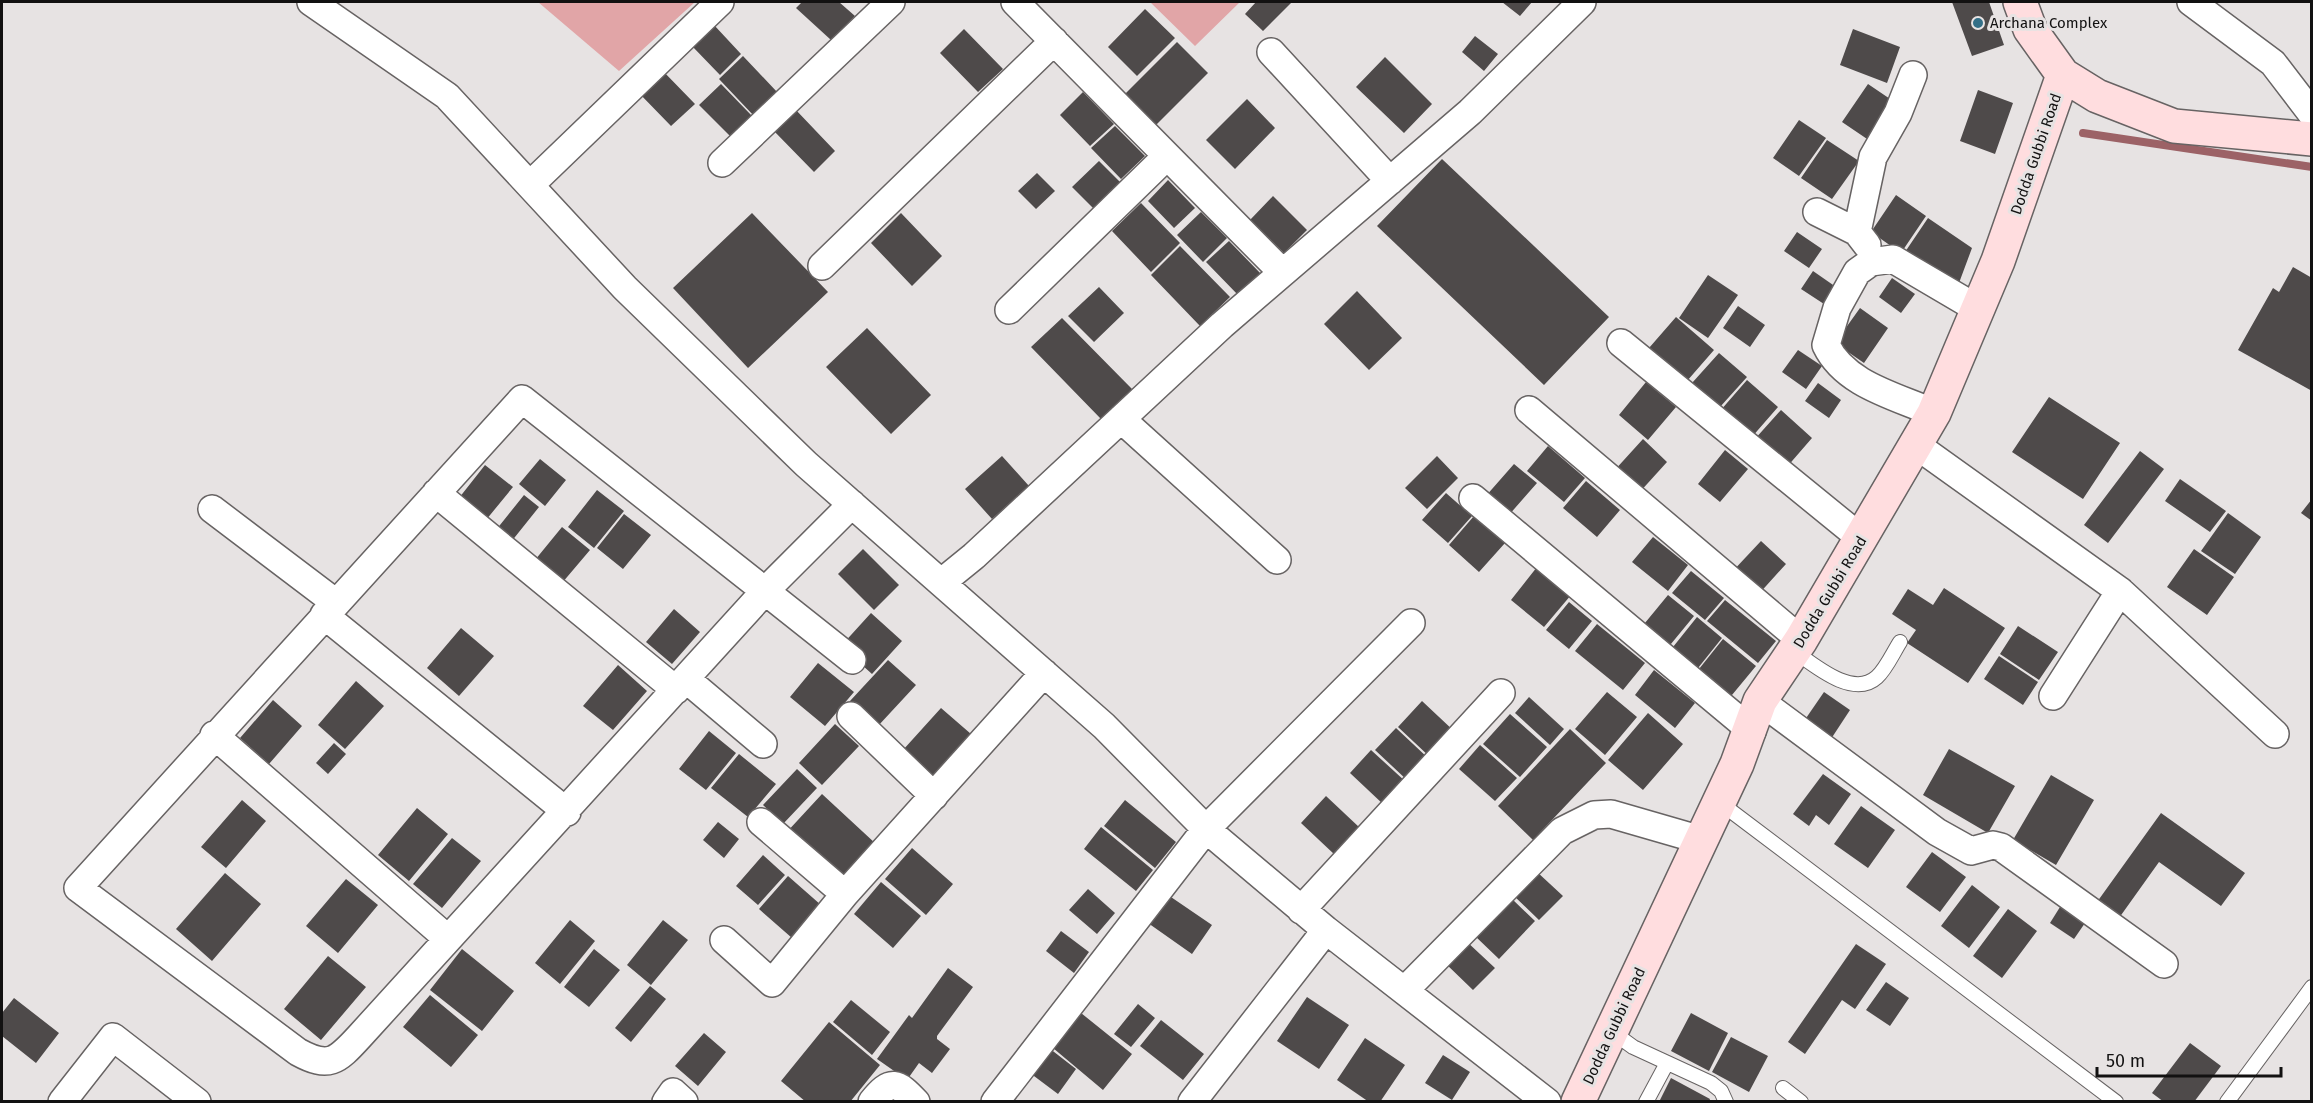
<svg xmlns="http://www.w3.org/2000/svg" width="2313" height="1103" font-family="'Fira Sans',sans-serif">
<rect width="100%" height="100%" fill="#e7e3e3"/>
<!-- green -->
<path fill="#e1a5a7" d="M 538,2 L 695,2 L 619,71 Z
M 1150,2 L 1240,2 L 1195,46 Z"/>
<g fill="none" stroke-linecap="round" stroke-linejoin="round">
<!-- stream -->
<path stroke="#9c6266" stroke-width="8" d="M 2083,133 L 2312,167"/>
</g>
<!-- building -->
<path fill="#4e4a4a" d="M 802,2 L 839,2 L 855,16 L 831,40 L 796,8 Z
M 1256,2 L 1292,2 L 1263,31 L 1245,14 Z
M 1502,2 L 1532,2 L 1520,16 Z
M 1952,2 L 1989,2 L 2004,45 L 1972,56 Z
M 1145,9 L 1175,38 L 1137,76 L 1108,47 Z
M 714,25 L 741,54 L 720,75 L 692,46 Z
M 964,29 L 1003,69 L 978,92 L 940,53 Z
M 1853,29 L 1900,47 L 1887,83 L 1840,65 Z
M 1475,36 L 1498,54 L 1484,71 L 1462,52 Z
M 1177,42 L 1208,73 L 1156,125 L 1125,94 Z
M 743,56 L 778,93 L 754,116 L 719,79 Z
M 1385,57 L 1432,104 L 1404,133 L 1356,87 Z
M 661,69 L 695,104 L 671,126 L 637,91 Z
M 721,84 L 753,117 L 732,138 L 699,105 Z
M 1868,84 L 1899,105 L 1873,143 L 1842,122 Z
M 1978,90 L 2013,103 L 1995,154 L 1960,141 Z
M 1083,92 L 1114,124 L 1090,146 L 1060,115 Z
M 1247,99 L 1275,128 L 1235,169 L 1206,140 Z
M 795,109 L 835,151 L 814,172 L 773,130 Z
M 1799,120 L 1826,138 L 1799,176 L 1773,158 Z
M 1115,126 L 1145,156 L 1121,179 L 1091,148 Z
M 1827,140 L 1859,161 L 1832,199 L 1801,178 Z
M 1442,159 L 1609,317 L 1544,385 L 1377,226 Z
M 1099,161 L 1121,183 L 1094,209 L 1072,187 Z
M 1037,173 L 1055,191 L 1036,209 L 1018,191 Z
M 1168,180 L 1195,208 L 1174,228 L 1148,201 Z
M 1896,195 L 1926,216 L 1901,253 L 1871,232 Z
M 1273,196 L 1307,230 L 1284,253 L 1250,220 Z
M 1141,203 L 1180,243 L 1151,272 L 1112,231 Z
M 1201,212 L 1227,238 L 1203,262 L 1177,235 Z
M 752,213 L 828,292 L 748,368 L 673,288 Z
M 901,213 L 942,256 L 912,286 L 871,243 Z
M 1928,218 L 1972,248 L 1956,291 L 1903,255 Z
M 1797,232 L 1822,249 L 1809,268 L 1784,251 Z
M 1229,241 L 1262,275 L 1239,296 L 1206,262 Z
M 1180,246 L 1230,297 L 1200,326 L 1151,275 Z
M 2293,267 L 2312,278 L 2312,391 L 2238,350 L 2273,288 L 2279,292 Z
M 1813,271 L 1836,287 L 1824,304 L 1801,289 Z
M 1708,275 L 1738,295 L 1708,338 L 1679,318 Z
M 1892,278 L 1915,294 L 1901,313 L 1879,297 Z
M 1099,287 L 1124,313 L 1094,342 L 1068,316 Z
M 1357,291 L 1402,338 L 1369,370 L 1324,324 Z
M 1738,306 L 1765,325 L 1750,347 L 1723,328 Z
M 1860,308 L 1888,328 L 1864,363 L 1835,343 Z
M 1676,317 L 1714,350 L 1687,381 L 1649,348 Z
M 1062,318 L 1132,389 L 1101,419 L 1031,347 Z
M 867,328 L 931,395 L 891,434 L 826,367 Z
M 1798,350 L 1822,366 L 1806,389 L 1782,372 Z
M 1719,353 L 1747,377 L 1720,407 L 1692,383 Z
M 1747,380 L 1778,407 L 1751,438 L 1720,411 Z
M 1646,382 L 1676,407 L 1648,440 L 1619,415 Z
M 1818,383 L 1841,400 L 1829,418 L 1805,401 Z
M 2049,397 L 2120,443 L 2083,499 L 2012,452 Z
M 1781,410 L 1812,438 L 1786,468 L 1754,440 Z
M 1643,439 L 1667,462 L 1638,494 L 1613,472 Z
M 1548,446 L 1585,478 L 1564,502 L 1527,471 Z
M 1725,450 L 1748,469 L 1720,502 L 1698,484 Z
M 2140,451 L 2164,469 L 2108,543 L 2084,525 Z
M 1002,456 L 1029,486 L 992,519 L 965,489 Z
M 1437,456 L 1458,478 L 1427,509 L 1405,488 Z
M 540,459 L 566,480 L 545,506 L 519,484 Z
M 1514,464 L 1537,483 L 1508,516 L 1485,497 Z
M 485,465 L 513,487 L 486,520 L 459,498 Z
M 2180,479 L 2226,511 L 2210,532 L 2165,501 Z
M 1586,481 L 1620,510 L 1597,537 L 1563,508 Z
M 597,490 L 624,511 L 594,548 L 568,527 Z
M 1446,493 L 1472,516 L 1448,543 L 1422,520 Z
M 524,495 L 539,507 L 511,542 L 496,530 Z
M 2312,499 L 2312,521 L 2301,513 Z
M 2228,513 L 2261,537 L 2235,574 L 2201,551 Z
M 624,514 L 651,535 L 623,569 L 597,548 Z
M 1474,516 L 1505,543 L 1479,572 L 1449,545 Z
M 562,527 L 590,550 L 562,583 L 535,560 Z
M 1653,537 L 1688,565 L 1668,591 L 1632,562 Z
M 1761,541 L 1786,564 L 1757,596 L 1731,573 Z
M 863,549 L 899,585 L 874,610 L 838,574 Z
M 2194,549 L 2234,577 L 2207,615 L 2167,587 Z
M 1537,567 L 1571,595 L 1544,627 L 1511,600 Z
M 1691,571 L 1724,598 L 1705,620 L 1672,593 Z
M 1944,588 L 2005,628 L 1968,683 L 1907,643 L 1916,630 L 1892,614 L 1908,589 L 1933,605 Z
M 1668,595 L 1694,616 L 1666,650 L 1640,629 Z
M 1725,600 L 1776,641 L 1758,663 L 1707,621 Z
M 1569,602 L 1592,621 L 1569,649 L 1546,630 Z
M 674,609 L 700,632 L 672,664 L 646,642 Z
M 871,613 L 902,641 L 872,674 L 841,646 Z
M 1697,617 L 1722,638 L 1694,673 L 1669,652 Z
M 1597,624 L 1645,663 L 1623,690 L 1575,651 Z
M 2018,626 L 2058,652 L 2039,680 L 2000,654 Z
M 461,628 L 494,656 L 459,696 L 427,668 Z
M 1723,639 L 1756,666 L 1727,701 L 1695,674 Z
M 1999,656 L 2038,682 L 2023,705 L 1984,679 Z
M 888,660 L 916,685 L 878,726 L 850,701 Z
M 818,663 L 854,692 L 825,726 L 790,697 Z
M 618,665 L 647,691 L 613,730 L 583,706 Z
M 1654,670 L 1695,703 L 1675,728 L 1635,695 Z
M 356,681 L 384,706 L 345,749 L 318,725 Z
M 1607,692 L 1637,717 L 1605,755 L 1575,729 Z
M 1824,692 L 1850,710 L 1829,742 L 1802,724 Z
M 1529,697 L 1564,729 L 1550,745 L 1515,713 Z
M 273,700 L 302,726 L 269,764 L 240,738 Z
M 1422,701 L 1455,732 L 1431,758 L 1398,727 Z
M 941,708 L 971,734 L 932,777 L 903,750 Z
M 1648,713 L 1683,744 L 1643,790 L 1608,760 Z
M 1510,714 L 1547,747 L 1520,777 L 1483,744 Z
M 835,724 L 859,746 L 822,785 L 799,763 Z
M 1396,728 L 1429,759 L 1408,781 L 1375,750 Z
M 1570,729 L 1606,763 L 1533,840 L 1498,806 Z
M 709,731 L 736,753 L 706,790 L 679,769 Z
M 334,743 L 346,754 L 328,774 L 316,763 Z
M 1480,745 L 1517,778 L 1495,801 L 1459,769 Z
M 1949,749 L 2015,786 L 1988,833 L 1923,795 Z
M 1371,750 L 1406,782 L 1384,805 L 1350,773 Z
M 739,754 L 776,784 L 748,817 L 711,788 Z
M 797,769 L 817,788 L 783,824 L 763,805 Z
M 1823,774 L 1851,794 L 1829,825 L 1816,815 L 1809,826 L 1793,814 Z
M 2051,775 L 2094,800 L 2056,865 L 2013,840 Z
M 822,794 L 876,844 L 839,883 L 785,834 Z
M 1326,796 L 1360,828 L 1335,855 L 1301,823 Z
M 242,800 L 266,821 L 226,868 L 201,847 Z
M 1125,800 L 1176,842 L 1155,868 L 1104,826 Z
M 1861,806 L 1895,830 L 1868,868 L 1834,844 Z
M 417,808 L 448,834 L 409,881 L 378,855 Z
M 2161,813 L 2245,873 L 2221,906 L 2159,862 L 2119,918 L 2097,902 Z
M 718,822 L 739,839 L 724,858 L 703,840 Z
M 1101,827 L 1153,870 L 1136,891 L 1084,849 Z
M 452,838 L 481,861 L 442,908 L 413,884 Z
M 912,848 L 953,884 L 926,915 L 885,879 Z
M 1932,852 L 1966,877 L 1940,912 L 1906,887 Z
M 763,855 L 785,875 L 758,905 L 736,886 Z
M 1536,871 L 1563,896 L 1539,920 L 1513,895 Z
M 225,873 L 261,904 L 212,961 L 176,929 Z
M 788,876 L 821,905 L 792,938 L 759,909 Z
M 346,879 L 378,905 L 338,953 L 306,926 Z
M 881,882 L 921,916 L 893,948 L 854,914 Z
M 1972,885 L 2000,907 L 1969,948 L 1941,926 Z
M 1088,889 L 1115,913 L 1097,934 L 1069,910 Z
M 1168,895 L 1212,925 L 1192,954 L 1148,923 Z
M 1511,898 L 1535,921 L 1499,959 L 1475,936 Z
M 2060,907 L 2085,923 L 2074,939 L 2050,923 Z
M 2008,909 L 2037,931 L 2002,978 L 1973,956 Z
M 570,920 L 595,941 L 560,984 L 535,963 Z
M 663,920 L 688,940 L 651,985 L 627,965 Z
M 1061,931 L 1089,952 L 1074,973 L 1046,951 Z
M 1465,940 L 1495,968 L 1473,990 L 1444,962 Z
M 1856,944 L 1886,964 L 1855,1009 L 1842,1000 L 1805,1054 L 1788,1042 Z
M 462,949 L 514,991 L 482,1031 L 430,990 Z
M 594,949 L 620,970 L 589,1007 L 564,987 Z
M 328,956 L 366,987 L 321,1040 L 284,1009 Z
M 948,968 L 973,987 L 937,1036 L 937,1039 L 950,1049 L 932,1073 L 919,1063 L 907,1080 L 877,1059 L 909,1015 L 912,1018 Z
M 1886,982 L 1909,998 L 1890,1026 L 1866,1010 Z
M 650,986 L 666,999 L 631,1042 L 615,1028 Z
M 430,995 L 478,1035 L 451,1067 L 403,1027 Z
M 1307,997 L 1349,1025 L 1319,1069 L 1277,1041 Z
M 14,998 L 59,1033 L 36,1063 L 2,1036 L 2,1013 Z
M 851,1000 L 890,1032 L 872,1055 L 833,1022 Z
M 1138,1004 L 1155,1018 L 1131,1047 L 1114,1034 Z
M 1081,1013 L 1132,1054 L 1103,1090 L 1053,1048 Z
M 1691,1013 L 1728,1033 L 1709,1071 L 1671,1051 Z
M 1161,1020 L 1204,1054 L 1183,1080 L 1140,1046 Z
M 829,1022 L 880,1065 L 850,1102 L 806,1102 L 781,1081 Z
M 704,1033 L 726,1052 L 698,1086 L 675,1066 Z
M 1731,1037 L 1768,1056 L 1749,1092 L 1712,1072 Z
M 1365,1038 L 1405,1065 L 1380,1102 L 1369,1102 L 1337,1080 Z
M 2190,1043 L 2221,1066 L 2194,1102 L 2164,1102 L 2152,1093 Z
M 1049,1048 L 1076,1069 L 1058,1094 L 1030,1073 Z
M 1443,1055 L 1470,1072 L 1452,1100 L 1425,1083 Z
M 1671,1078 L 1710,1099 L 1709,1102 L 1659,1102 Z"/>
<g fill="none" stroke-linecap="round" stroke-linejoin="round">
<!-- lane casing -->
<g stroke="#676363" stroke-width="16">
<path id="lane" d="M 1794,651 C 1814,665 1853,699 1877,677 C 1886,669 1893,653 1900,642
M 1719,802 L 2116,1102
M 1611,1031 L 1633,1047 L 1711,1083 L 1721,1091 L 1726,1102
M 1783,1088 L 1801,1102
M 1646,1102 L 1667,1063
M 2227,1102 L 2312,987"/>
</g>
<!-- street casing -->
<g stroke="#676363" stroke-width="30">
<path id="street" d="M 311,2 L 447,96 L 625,288 L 806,464 L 1104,726 L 1206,829 L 1326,930 L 1547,1102
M 1015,2 L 1282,272
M 2191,2 L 2273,63 L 2312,114
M 1271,52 L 1390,181
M 722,163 L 891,2
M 530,185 L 720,2
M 1817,212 L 1857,232 L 1867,245
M 1857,232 L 1873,157 L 1898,113 L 1913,75
M 822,266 L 1054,41
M 1009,310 L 1167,156
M 1621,343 L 1862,539
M 1529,410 L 1801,640
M 1934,413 C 1896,396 1845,385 1826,345 L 1837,308 L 1857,272 L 1871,262 L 1893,259 L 1978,309
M 1121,419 L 1277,560
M 1916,445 L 2120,591 L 2275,734
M 436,493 L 676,690
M 1473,498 L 1752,731
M 852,504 L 765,591 L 522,399 L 78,888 L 298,1052 C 329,1069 337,1061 359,1037 L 765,591 L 852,660
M 212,509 L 336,603
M 942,582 L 974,556 L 1222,325 L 1470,112 L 1582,2
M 324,615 L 567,812
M 686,679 L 763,744
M 2053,696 L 2120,591
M 1760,701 L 1937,832 L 1971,851 L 1993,845 L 2001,847 L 2164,964
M 851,716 L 934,796
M 214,735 L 448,939
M 761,822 L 845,894
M 1301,910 L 1501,693
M 724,940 L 772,983 L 845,894 L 1044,673
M 1405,990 L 1562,831 L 1594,815 L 1611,814 L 1701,840
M 62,1102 L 113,1037 L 197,1102
M 666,1102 L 673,1092 L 684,1102
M 872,1102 C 891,1078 897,1082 916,1102
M 995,1102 L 1206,829 L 1411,623
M 1192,1102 L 1326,930"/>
</g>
<!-- secondary casing -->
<g stroke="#676363" stroke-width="36">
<path id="secondary" d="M 2020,2 L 2030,29 L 2063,75 L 2097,96 L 2174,126 L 2312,139
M 1578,1102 L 1737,764 L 1760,701 L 1801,640 L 1934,413 L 1998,261 L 2063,75"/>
</g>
<!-- lane -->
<use href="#lane" stroke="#fff" stroke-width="14"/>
<!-- street -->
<use href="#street" stroke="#fff" stroke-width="27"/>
<!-- secondary -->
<use href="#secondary" stroke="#ffdddf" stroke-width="33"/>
</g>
<!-- markers -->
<circle fill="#336f87" stroke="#e7e3e3" stroke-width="2" cx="1978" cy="23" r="6"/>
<g text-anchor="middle" stroke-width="6" stroke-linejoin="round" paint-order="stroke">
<!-- poi labels -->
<g font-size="15" fill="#121111" stroke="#e7e3e3" text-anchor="start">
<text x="1990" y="28">Archana Complex</text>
</g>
<!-- street labels -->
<g font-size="15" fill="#121111" stroke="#e7e3e3">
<text transform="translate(2036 154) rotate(-71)" y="5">Dodda Gubbi Road</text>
<text transform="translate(1830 592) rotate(-59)" y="5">Dodda Gubbi Road</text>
<text transform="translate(1614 1026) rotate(-65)" y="5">Dodda Gubbi Road</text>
</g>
</g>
<!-- border -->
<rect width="2313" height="1103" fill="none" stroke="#121111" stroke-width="6"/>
<!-- scale -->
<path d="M2097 1067v9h184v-9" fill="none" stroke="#121111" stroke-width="3"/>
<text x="2106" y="1067" font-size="18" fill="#121111" stroke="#e7e3e3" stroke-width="4.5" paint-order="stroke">50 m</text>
</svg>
